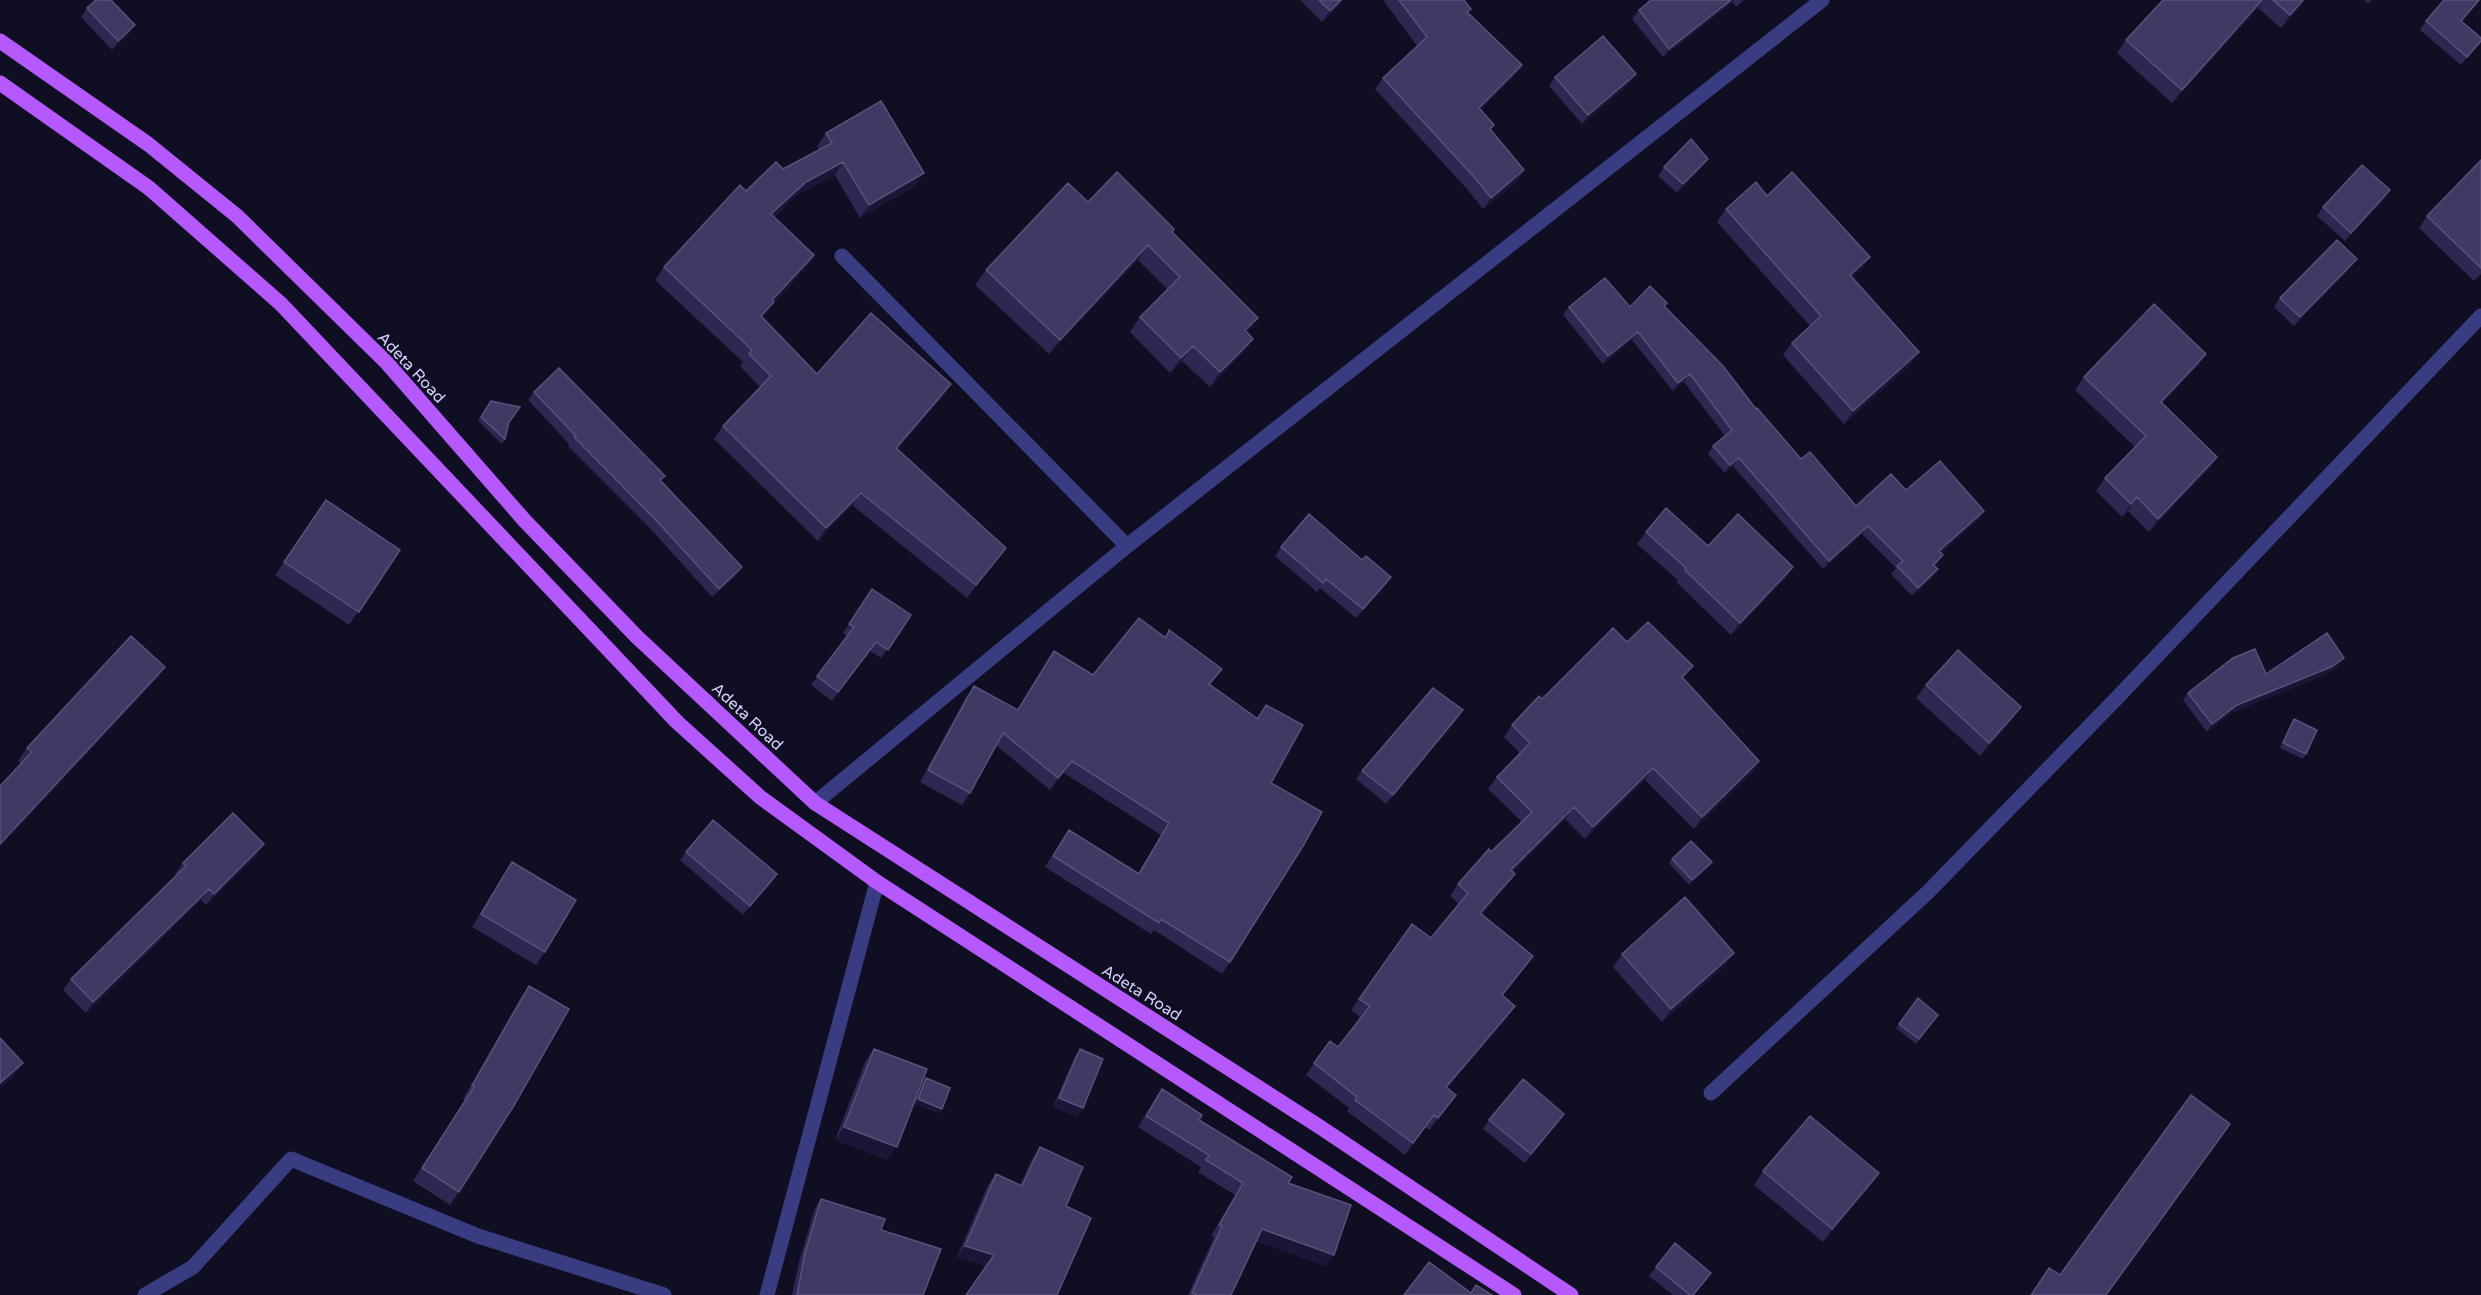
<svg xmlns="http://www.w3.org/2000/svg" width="2481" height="1295" font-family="'Varela Round',sans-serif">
<rect width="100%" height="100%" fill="#100e23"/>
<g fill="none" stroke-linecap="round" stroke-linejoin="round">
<!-- minor -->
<path stroke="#3a3c82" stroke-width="15" d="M 842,256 L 1127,546
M 815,803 L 1127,546 L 1822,0
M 1711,1093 L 1928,892 L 2114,701 L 2481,316
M 145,1295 L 193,1267 L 291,1159 L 478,1236 L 664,1295"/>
<!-- tertiary -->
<path stroke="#3a3c82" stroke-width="15" d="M 767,1295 L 877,882"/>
<!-- primary -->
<path stroke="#b559fd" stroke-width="15" d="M 0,41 L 148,144 L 237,216 L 387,363 L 525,521 L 637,637 L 815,803 L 1320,1127 L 1571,1295
M 0,83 L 149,188 L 281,304 L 677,722 L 760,797 L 877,882 L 1514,1295"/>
</g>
<!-- wall -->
<path fill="#2d2851" d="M 1300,0 L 1344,0 L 1322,22 Z
M 1383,0 L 1464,0 L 1468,12 L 1522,65 L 1514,76 L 1480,110 L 1494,125 L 1491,130 L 1517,182 L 1483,209 L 1467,189 L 1375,89 L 1383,78 L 1417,46 Z
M 1651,0 L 1744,0 L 1736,7 L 1733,2 L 1663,57 L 1632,19 L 1639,10 Z
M 2163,0 L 2306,0 L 2281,28 L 2258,8 L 2172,103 L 2117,53 L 2126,40 Z
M 2364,0 L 2372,0 L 2368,4 Z
M 87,8 L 129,34 L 112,50 L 81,17 Z
M 2426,21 L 2462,21 L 2481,41 L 2461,65 L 2420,30 Z
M 1555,77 L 1630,83 L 1582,124 L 1549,86 Z
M 826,133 L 924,173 L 915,186 L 860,218 L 835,175 L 797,195 L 774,217 L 814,255 L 806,268 L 774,302 L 762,318 L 817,374 L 942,397 L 898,449 L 1006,548 L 967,598 L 852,505 L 818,541 L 714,439 L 723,426 L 760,387 L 740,366 L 743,362 L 655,280 L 664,267 L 746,191 L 820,150 L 817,146 Z
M 2481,160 L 2481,274 L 2474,281 L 2419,228 L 2427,216 Z
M 1664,167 L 1702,167 L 1677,193 L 1658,176 Z
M 1767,196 L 1870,257 L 1861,270 L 1852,277 L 1910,365 L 1844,424 L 1783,355 L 1792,343 L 1810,326 L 1717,222 L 1726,209 Z
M 2384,199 L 2345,241 L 2317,216 L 2323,207 Z
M 1088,202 L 1172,232 L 1258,318 L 1247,333 L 1253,339 L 1243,353 L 1210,387 L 1182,361 L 1170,373 L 1130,332 L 1140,317 L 1167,289 L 1138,260 L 1049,354 L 975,285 L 986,270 Z
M 2350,268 L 2294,326 L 2274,307 L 2280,298 Z
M 1665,306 L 1801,459 L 1856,506 L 1906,490 L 1979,519 L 1941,553 L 1943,555 L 1935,566 L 1932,577 L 1912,596 L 1891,574 L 1896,568 L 1862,534 L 1823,569 L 1733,466 L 1725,473 L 1708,454 L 1713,446 L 1725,436 L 1684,382 L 1673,391 L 1632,340 L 1603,364 L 1563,315 L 1569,307 Z
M 2197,367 L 2162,403 L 2217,457 L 2208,470 L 2149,532 L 2128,511 L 2122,517 L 2096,491 L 2105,478 L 2135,447 L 2075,390 L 2084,377 Z
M 534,392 L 665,476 L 661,481 L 736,576 L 712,597 L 647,525 L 568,446 L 569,444 L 528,400 Z
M 491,401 L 505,439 L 502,444 L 478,421 Z
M 326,500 L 400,550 L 349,625 L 275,575 Z
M 1646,532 L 1708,546 L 1785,579 L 1731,635 L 1676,582 L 1678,580 L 1637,544 Z
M 1281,547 L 1362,560 L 1391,577 L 1385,586 L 1356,618 L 1320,588 L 1317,592 L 1275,556 Z
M 872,589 L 911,615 L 881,658 L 870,651 L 832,701 L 811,685 L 847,636 L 843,633 Z
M 1169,630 L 1222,669 L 1210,685 L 1256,718 L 1266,705 L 1271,783 L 1230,962 L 1222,974 L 1154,930 L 1151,934 L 1045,867 L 1069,830 L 1138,873 L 1161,835 L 1064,773 L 1050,790 L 996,745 L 970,793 L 962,805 L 920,782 L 966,697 L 974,686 L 1017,710 L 1054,651 L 1093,675 L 1164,637 Z
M 1627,642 L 1684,679 L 1759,761 L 1751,773 L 1694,829 L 1645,780 L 1585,839 L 1565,819 L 1513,872 L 1515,874 L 1507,885 L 1482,914 L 1533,956 L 1503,996 L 1507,1018 L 1447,1088 L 1448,1107 L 1429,1130 L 1425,1127 L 1405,1155 L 1347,1111 L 1349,1108 L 1306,1075 L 1314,1063 L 1338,1047 L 1361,1018 L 1351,1010 L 1412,924 L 1431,938 L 1459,904 L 1450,896 L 1458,884 L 1522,822 L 1488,789 L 1497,777 L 1520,753 L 1504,737 L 1512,725 L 1542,699 Z
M 2338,666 L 2325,675 L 2231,713 L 2207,732 L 2183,700 L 2188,693 L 2266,674 Z
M 165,667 L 156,680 L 21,764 L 18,761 L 27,748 Z
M 1926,685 L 2021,707 L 2012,720 L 1980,756 L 1916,698 Z
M 1457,719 L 1386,804 L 1356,779 L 1362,771 Z
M 2294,719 L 2306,754 L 2303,759 L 2280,748 L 2291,723 Z
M 264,844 L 256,856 L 206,905 L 201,900 L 86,1013 L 63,990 L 71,979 L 176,876 L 175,874 L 183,863 Z
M 686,852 L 777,874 L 771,883 L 743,915 L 680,860 Z
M 1672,859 L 1712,862 L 1709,867 L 1689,885 L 1669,863 Z
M 512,862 L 545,952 L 536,965 L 472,927 L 503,875 Z
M 1734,953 L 1725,966 L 1662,1022 L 1613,967 L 1622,954 Z
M 529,986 L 459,1192 L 450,1205 L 413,1181 L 465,1100 L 463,1099 L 520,999 Z
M 1918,998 L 1938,1015 L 1916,1044 L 1896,1028 Z
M 874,1049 L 888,1160 L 835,1140 L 865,1062 Z
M 1080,1049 L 1083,1108 L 1077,1117 L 1053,1107 L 1074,1058 Z
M 926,1078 L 942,1109 L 939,1113 L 914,1104 L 923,1083 Z
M 1162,1089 L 1199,1120 L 1288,1183 L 1326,1266 L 1256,1241 L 1231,1295 L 1188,1295 L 1214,1237 L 1211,1236 L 1235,1195 L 1198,1172 L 1201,1167 L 1138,1127 Z
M 1564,1114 L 1525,1163 L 1483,1129 L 1489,1120 Z
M 1040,1147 L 1066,1206 L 986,1266 L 957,1257 L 988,1185 L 996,1174 L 1020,1185 L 1032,1159 Z
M 1763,1171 L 1879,1173 L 1870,1186 L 1823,1242 L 1754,1185 Z
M 821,1199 L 881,1230 L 923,1295 L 792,1295 L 799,1262 L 815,1208 Z
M 1656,1267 L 1711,1273 L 1694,1295 L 1673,1295 L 1649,1276 Z"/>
<!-- shaded-wall -->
<path fill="#1a1637" d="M 1341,0 L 1344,0 L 1322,22 L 1330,11 Z
M 1731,0 L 1734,0 L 1733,2 L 1663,57 L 1669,49 Z
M 2262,0 L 2263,0 L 2258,8 L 2172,103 L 2182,90 Z
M 2303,0 L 2306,0 L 2281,28 L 2290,15 Z
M 2479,0 L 2480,0 L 2455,29 L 2461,21 Z
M 135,25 L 129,34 L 112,50 L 118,41 Z
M 2481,41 L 2476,48 L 2461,65 L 2467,57 Z
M 1522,65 L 1514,76 L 1471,120 L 1479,108 Z
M 1636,74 L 1630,83 L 1582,124 L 1588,115 Z
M 1708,159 L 1702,167 L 1677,193 L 1683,184 Z
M 843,162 L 835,175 L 797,195 L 762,227 L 771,214 L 806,182 Z
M 1524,170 L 1517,182 L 1483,209 L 1491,198 Z
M 924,173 L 915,186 L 860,218 L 869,205 Z
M 2390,190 L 2384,199 L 2345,241 L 2351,233 Z
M 1148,245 L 1138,260 L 1049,354 L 1060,340 Z
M 814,255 L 806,268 L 763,313 L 772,300 Z
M 1870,257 L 1861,270 L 1841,287 L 1850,275 Z
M 2357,259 L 2350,268 L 2294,326 L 2300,317 Z
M 774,302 L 765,315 L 752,329 L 761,316 Z
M 1258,318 L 1247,333 L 1245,330 Z
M 1638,332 L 1632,340 L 1603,364 L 1608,356 Z
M 1253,339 L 1243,353 L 1210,387 L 1220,372 Z
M 1193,346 L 1182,361 L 1170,373 L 1181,358 Z
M 1919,352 L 1910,365 L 1844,424 L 1853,411 Z
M 2206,354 L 2197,367 L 2151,415 L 2161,402 Z
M 1690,374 L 1684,382 L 1673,391 L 1678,383 Z
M 951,384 L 942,397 L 888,461 L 896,448 Z
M 2217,457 L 2208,470 L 2149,532 L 2158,519 Z
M 1739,458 L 1733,466 L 1725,473 L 1730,465 Z
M 861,493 L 852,505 L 818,541 L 826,528 Z
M 2137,497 L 2128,511 L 2122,517 L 2131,504 Z
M 1984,511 L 1979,519 L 1934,559 L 1939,551 Z
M 1868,526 L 1862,534 L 1823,569 L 1829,561 Z
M 1006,548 L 997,560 L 967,598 L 976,585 Z
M 742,567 L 736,576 L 712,597 L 719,589 Z
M 1793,567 L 1785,579 L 1731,635 L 1740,623 Z
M 1938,569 L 1932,577 L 1912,596 L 1918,588 Z
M 1391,577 L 1385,586 L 1356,618 L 1363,609 Z
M 2344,658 L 2338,666 L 2325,675 L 2231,713 L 2207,732 L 2212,724 L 2237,705 Z
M 1693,666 L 1684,678 L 1674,688 L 1682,677 Z
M 165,667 L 156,680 L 0,847 L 0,844 Z
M 2021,707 L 2012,720 L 1980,756 L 1989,743 Z
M 1463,710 L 1457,719 L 1386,804 L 1393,795 Z
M 1072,761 L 1064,773 L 1050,790 L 1058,778 Z
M 1759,761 L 1751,773 L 1694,829 L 1702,817 Z
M 1653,768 L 1645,780 L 1585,839 L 1593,827 Z
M 1574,807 L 1565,819 L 1503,882 L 1511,870 Z
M 264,844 L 256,856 L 206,905 L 214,894 Z
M 1712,862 L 1709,867 L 1689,885 L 1692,880 Z
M 777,874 L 771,883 L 743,915 L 750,906 Z
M 1515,874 L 1507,885 L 1472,924 L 1480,913 Z
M 209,889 L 201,900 L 86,1013 L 93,1002 Z
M 1734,953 L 1725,966 L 1662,1022 L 1671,1009 Z
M 1533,956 L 1525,968 L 1494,1007 L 1502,995 Z
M 1515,1006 L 1507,1018 L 1437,1099 L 1446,1087 Z
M 23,1063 L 14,1076 L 0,1088 L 0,1083 Z
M 1456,1095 L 1448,1107 L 1429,1130 L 1438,1118 Z
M 1059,1098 L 1083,1108 L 1077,1117 L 1053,1107 Z
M 918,1099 L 942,1109 L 939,1113 L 914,1104 Z
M 1564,1114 L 1558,1122 L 1525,1163 L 1531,1154 Z
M 844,1127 L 897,1147 L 888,1160 L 835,1140 Z
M 1879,1173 L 1870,1186 L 1823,1242 L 1832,1229 Z
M 1262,1229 L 1334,1255 L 1326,1266 L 1253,1240 Z
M 965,1246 L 994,1255 L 986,1266 L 957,1257 Z"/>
<!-- building -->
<path fill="#3e3a64" stroke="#56527c" stroke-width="1.5" d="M 96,0 L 111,0 L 135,25 L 118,41 L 87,8 Z
M 1319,0 L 1341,0 L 1330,11 Z
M 1399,0 L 1464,0 L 1471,9 L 1467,12 L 1522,65 L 1479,108 L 1494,125 L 1490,129 L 1524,170 L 1491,198 L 1475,178 L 1383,78 L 1427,37 Z
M 1651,0 L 1731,0 L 1669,49 L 1639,10 Z
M 2163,0 L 2262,0 L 2182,90 L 2126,40 Z
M 2273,0 L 2303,0 L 2290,15 Z
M 2444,0 L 2479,0 L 2461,21 L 2481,38 L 2481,41 L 2467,57 L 2426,21 Z
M 1603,36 L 1636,74 L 1588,115 L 1555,77 Z
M 881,101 L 924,173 L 869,205 L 843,162 L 806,182 L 771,214 L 814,255 L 772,300 L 774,302 L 761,316 L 817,374 L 871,313 L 951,384 L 896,448 L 1006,548 L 976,585 L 861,493 L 826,528 L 723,426 L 771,376 L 749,354 L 752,350 L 664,267 L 740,185 L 746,191 L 776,162 L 783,169 L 832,143 L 826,133 Z
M 1691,139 L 1708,159 L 1683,184 L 1664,167 Z
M 2481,160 L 2481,268 L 2427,216 Z
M 2362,165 L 2390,190 L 2351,233 L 2323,207 Z
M 1117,172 L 1174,229 L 1172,232 L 1258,318 L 1245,330 L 1253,339 L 1220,372 L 1193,346 L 1181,358 L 1140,317 L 1180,277 L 1148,245 L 1060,340 L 986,270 L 1068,183 L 1088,202 Z
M 1792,172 L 1870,257 L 1850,275 L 1919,352 L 1853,411 L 1792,343 L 1821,316 L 1726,209 L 1756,182 L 1767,196 Z
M 2337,240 L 2357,259 L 2300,317 L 2280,298 Z
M 1605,278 L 1630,307 L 1650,286 L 1667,303 L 1664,306 L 1723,366 L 1756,409 L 1757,408 L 1801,459 L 1810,452 L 1856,506 L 1891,474 L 1906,490 L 1940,461 L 1984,511 L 1939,551 L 1943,555 L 1933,565 L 1938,569 L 1918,588 L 1897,566 L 1903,561 L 1868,526 L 1829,561 L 1739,458 L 1730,465 L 1713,446 L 1732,430 L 1690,374 L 1678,383 L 1638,332 L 1608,356 L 1569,307 Z
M 2154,304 L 2206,354 L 2161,402 L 2217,457 L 2158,519 L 2137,497 L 2131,504 L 2105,478 L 2146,436 L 2084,377 Z
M 559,368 L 665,476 L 660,480 L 742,567 L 719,589 L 653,517 L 574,437 L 576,436 L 534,392 Z
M 491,401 L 520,407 L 509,422 L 505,439 L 481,417 Z
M 326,500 L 400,550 L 359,612 L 284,562 Z
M 1666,508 L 1708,546 L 1738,514 L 1793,567 L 1740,623 L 1685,570 L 1686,568 L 1646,532 Z
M 1309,514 L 1362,560 L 1366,556 L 1391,577 L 1363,609 L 1326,579 L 1323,583 L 1281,547 Z
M 872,589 L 911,615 L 888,650 L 876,642 L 838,692 L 817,676 L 854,627 L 849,624 Z
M 1139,618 L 1166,638 L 1169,630 L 1222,669 L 1209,684 L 1258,719 L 1266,705 L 1303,725 L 1271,783 L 1322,812 L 1303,846 L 1230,962 L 1161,919 L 1159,923 L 1053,856 L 1069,830 L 1139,874 L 1169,823 L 1072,761 L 1058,778 L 1003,733 L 970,793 L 928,770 L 974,686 L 1018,710 L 1054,651 L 1093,675 Z
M 1648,622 L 1693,666 L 1682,677 L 1759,761 L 1702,817 L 1653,768 L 1593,827 L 1574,807 L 1511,870 L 1515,874 L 1480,913 L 1533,956 L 1502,995 L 1515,1006 L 1446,1087 L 1456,1095 L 1438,1118 L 1434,1115 L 1413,1143 L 1355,1100 L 1357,1097 L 1314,1063 L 1330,1041 L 1338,1047 L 1370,1006 L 1359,999 L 1412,924 L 1431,938 L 1468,893 L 1458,884 L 1489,849 L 1491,852 L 1532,812 L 1497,777 L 1530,743 L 1512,725 L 1539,696 L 1542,699 L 1613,628 L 1627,642 Z
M 2327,633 L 2344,658 L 2331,667 L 2237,705 L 2212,724 L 2188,693 L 2233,658 L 2255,649 L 2266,674 Z
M 131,636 L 165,667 L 0,844 L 0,786 L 32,752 L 27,748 Z
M 1958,650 L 2021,707 L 1989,743 L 1926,685 Z
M 1433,688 L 1463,710 L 1393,795 L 1362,771 Z
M 2294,719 L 2317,730 L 2306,754 L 2283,743 Z
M 233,813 L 264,844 L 214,894 L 209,889 L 93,1002 L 71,979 L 186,866 L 183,863 Z
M 713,820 L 777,874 L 750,906 L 686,852 Z
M 1691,841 L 1712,862 L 1692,880 L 1672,859 Z
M 512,862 L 576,900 L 545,952 L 481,914 Z
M 1685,897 L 1734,953 L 1671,1009 L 1622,954 Z
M 529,986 L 569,1009 L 513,1107 L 459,1192 L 422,1168 L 474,1087 L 472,1086 Z
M 1918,998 L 1938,1015 L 1919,1039 L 1899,1024 Z
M 0,1038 L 23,1063 L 0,1083 Z
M 874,1049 L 927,1069 L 897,1147 L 844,1127 Z
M 1080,1049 L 1103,1059 L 1083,1108 L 1059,1098 Z
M 926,1078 L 950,1088 L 942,1109 L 918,1099 Z
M 1523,1079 L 1564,1114 L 1531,1154 L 1489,1120 Z
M 1162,1089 L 1202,1115 L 1199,1120 L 1292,1177 L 1288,1183 L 1351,1205 L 1334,1255 L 1262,1229 L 1231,1295 L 1197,1295 L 1192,1293 L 1222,1226 L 1219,1225 L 1243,1183 L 1206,1160 L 1209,1155 L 1146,1116 Z
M 2191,1095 L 2230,1124 L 2106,1295 L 2031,1295 L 2049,1268 L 2060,1275 Z
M 1810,1116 L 1879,1173 L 1832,1229 L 1763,1171 Z
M 1040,1147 L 1083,1167 L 1066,1206 L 1091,1218 L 1057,1295 L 966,1295 L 994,1255 L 965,1246 L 996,1174 L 1022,1186 Z
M 821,1199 L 885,1219 L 881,1230 L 941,1249 L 923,1295 L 797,1295 L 805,1253 Z
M 1675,1243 L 1711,1273 L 1693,1295 L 1690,1295 L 1656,1267 Z
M 1429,1262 L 1471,1293 L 1476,1285 L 1492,1295 L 1404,1295 Z"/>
<g text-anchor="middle" stroke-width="4.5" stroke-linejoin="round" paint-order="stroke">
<!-- street labels -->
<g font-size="16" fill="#d3d1fe" stroke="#100e23">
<text transform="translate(412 367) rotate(47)" y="6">Adeta Road</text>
<text transform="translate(748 716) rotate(43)" y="6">Adeta Road</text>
<text transform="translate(1142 992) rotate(32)" y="6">Adeta Road</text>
</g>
</g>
</svg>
